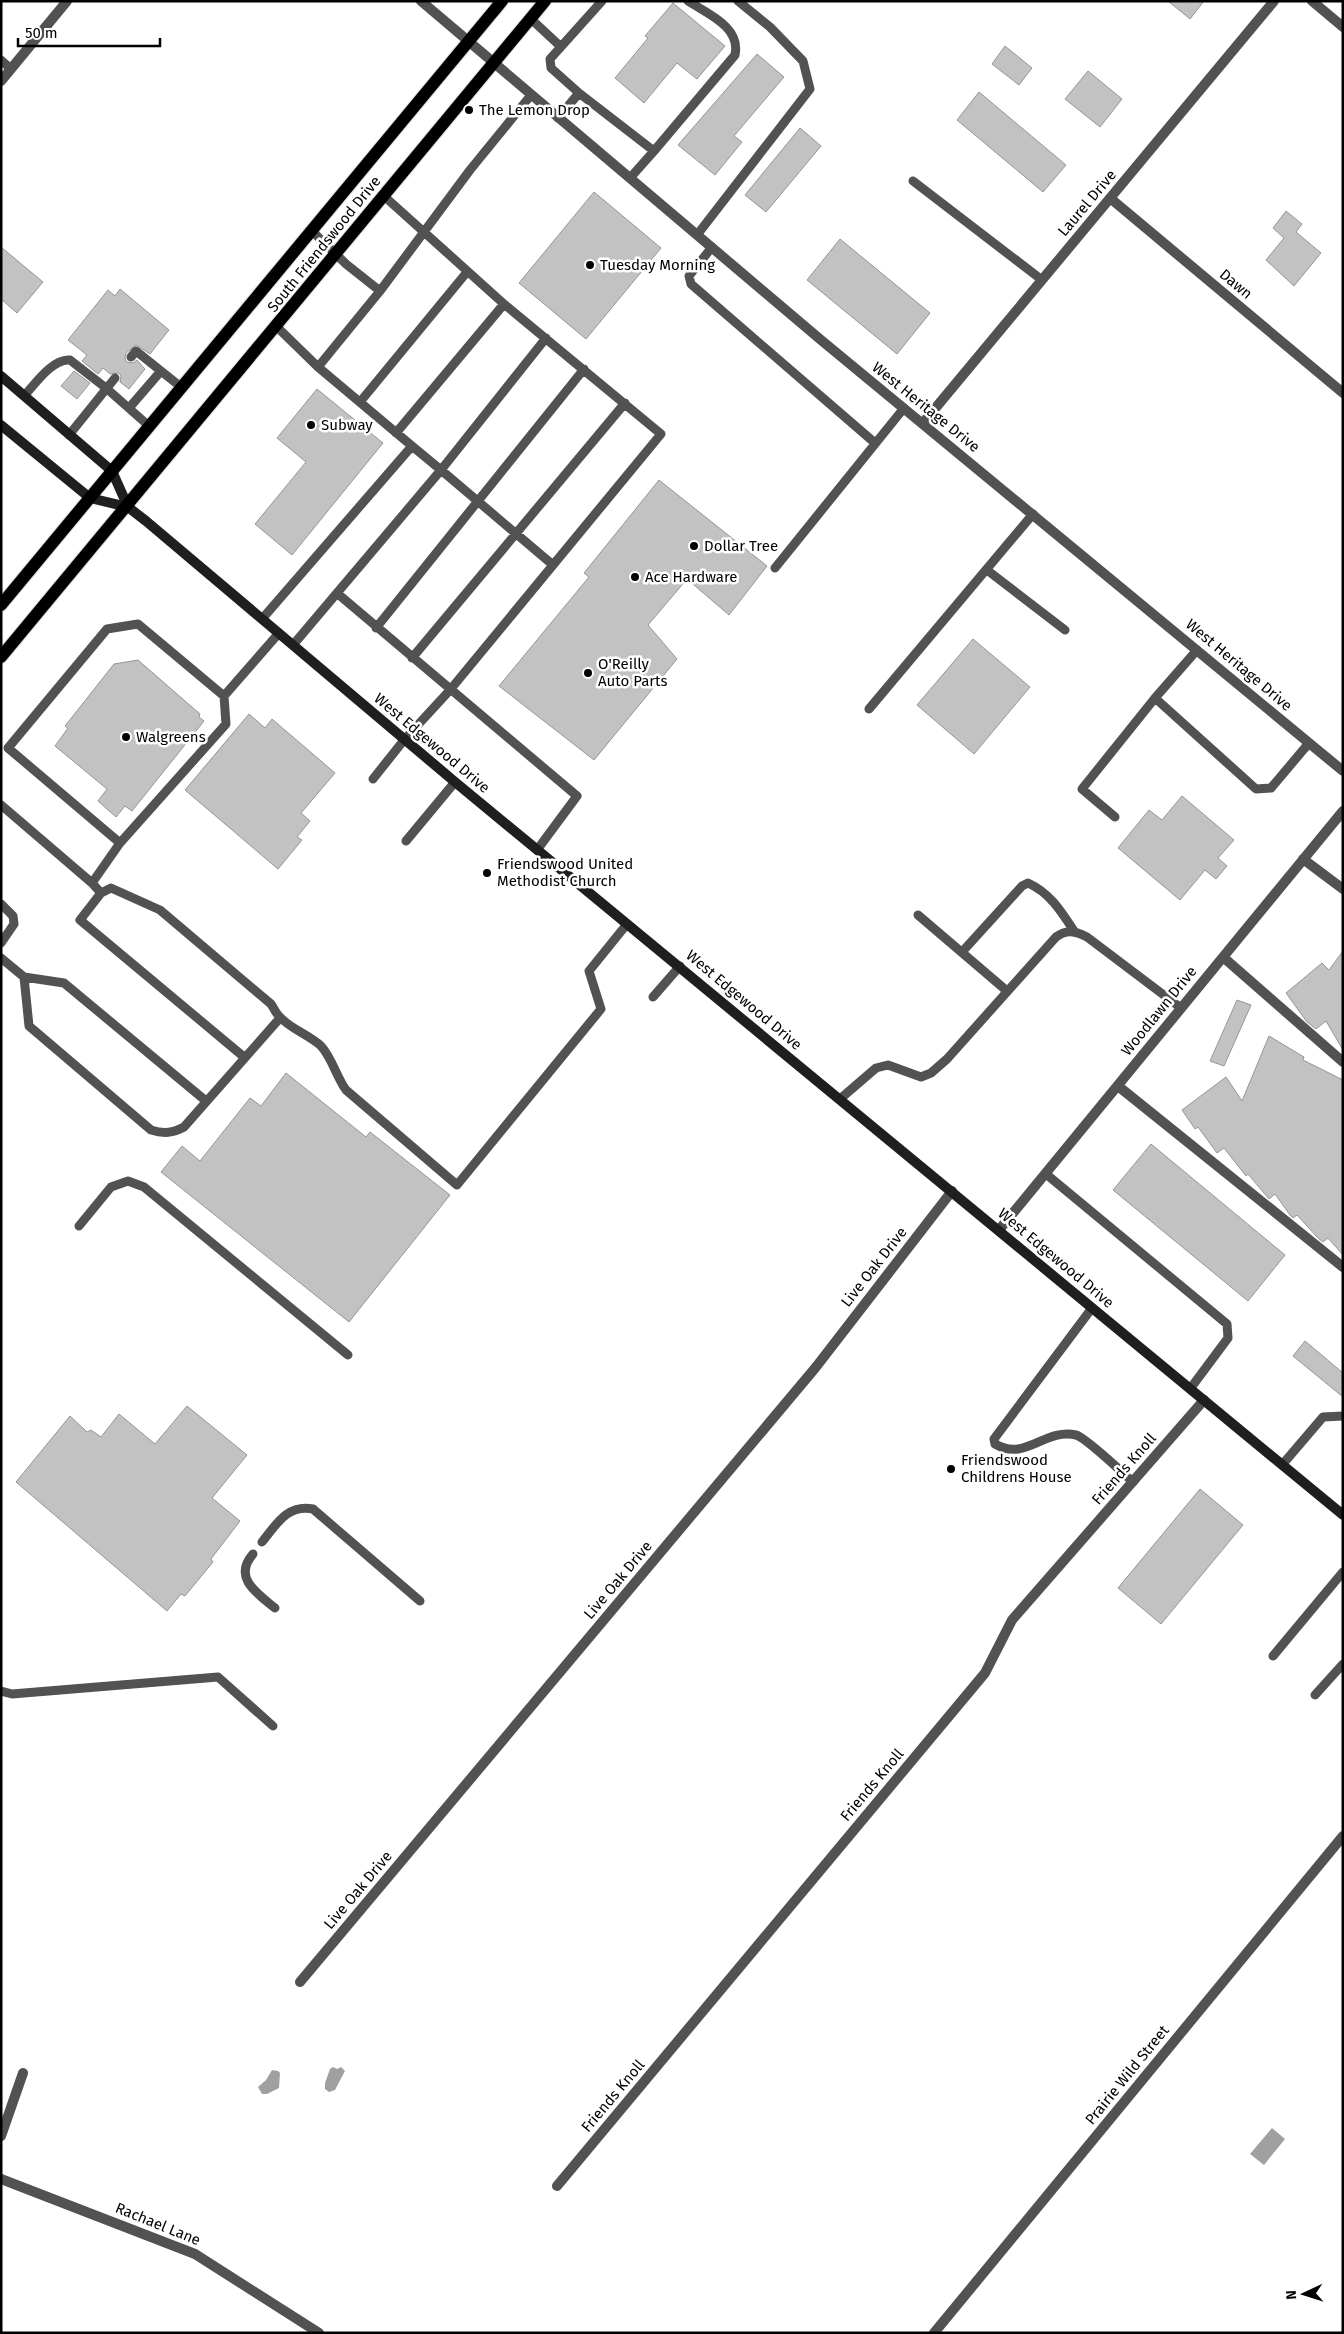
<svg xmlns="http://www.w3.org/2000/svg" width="1344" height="2334" font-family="'Fira Sans',sans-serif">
<rect width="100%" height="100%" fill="#fff"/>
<!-- water -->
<path fill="#a0a0a0" d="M 333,2067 L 337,2069 L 341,2067 L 345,2071 L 335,2090 L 329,2092 L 325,2089 L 325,2083 L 330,2069 Z
M 272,2070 L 278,2071 L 280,2073 L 279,2088 L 267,2094 L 262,2094 L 258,2087 L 266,2080 Z
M 1272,2128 L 1285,2139 L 1264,2165 L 1250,2154 Z"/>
<!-- building -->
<path fill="#c2c2c2" stroke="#969696" d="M 1168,1 L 1204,1 L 1190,19 Z
M 673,3 L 725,46 L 697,79 L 677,63 L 644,103 L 615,78 L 648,38 L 645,36 Z
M 1005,46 L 1032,68 L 1019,85 L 992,64 Z
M 757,54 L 784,77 L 734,136 L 742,142 L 715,175 L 678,145 Z
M 1088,71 L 1122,99 L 1100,127 L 1065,99 Z
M 979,92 L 1066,165 L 1043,192 L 957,120 Z
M 800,128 L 821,146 L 766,212 L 745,195 Z
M 594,192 L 661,248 L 586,339 L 519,283 Z
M 1286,211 L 1302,224 L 1296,232 L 1321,253 L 1294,286 L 1266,260 L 1284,238 L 1273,228 Z
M 840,239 L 930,313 L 897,354 L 807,280 Z
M 1,247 L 43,282 L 17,313 L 1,299 Z
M 120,289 L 169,330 L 150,354 L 136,345 L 126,353 L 125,359 L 127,362 L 133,363 L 137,360 L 145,369 L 129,389 L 120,382 L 121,376 L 119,373 L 110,374 L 103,368 L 98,374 L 82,361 L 87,355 L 68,340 L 108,290 L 115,296 Z
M 74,371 L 90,383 L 77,399 L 61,386 Z
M 317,389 L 383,443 L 292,555 L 255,524 L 306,462 L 277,438 Z
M 659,480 L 767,566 L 729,615 L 687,579 L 648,625 L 677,659 L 594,760 L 499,686 L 589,577 L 584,573 Z
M 973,639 L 1030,687 L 974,754 L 917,705 Z
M 138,660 L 200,714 L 199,717 L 204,721 L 132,811 L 125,806 L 116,817 L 98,801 L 107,789 L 55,746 L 68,728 L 65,726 L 114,664 Z
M 249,714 L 265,728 L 272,719 L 335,773 L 301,813 L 310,821 L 297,837 L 302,840 L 278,869 L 185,790 Z
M 1182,796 L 1234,840 L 1218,858 L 1227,866 L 1216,879 L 1205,870 L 1180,900 L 1118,848 L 1149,810 L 1162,820 Z
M 1343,951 L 1343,1050 L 1326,1021 L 1316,1029 L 1307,1022 L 1286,993 L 1322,963 L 1329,970 Z
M 1237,1000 L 1251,1005 L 1224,1066 L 1210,1061 Z
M 1269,1036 L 1304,1057 L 1303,1060 L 1343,1080 L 1343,1255 L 1328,1238 L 1323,1242 L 1318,1238 L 1297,1215 L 1293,1218 L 1290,1215 L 1275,1194 L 1269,1199 L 1248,1174 L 1246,1176 L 1224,1148 L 1217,1153 L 1198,1127 L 1195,1129 L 1182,1110 L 1226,1077 L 1242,1101 Z
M 286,1073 L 366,1137 L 370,1132 L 450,1195 L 349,1322 L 161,1172 L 182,1146 L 200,1161 L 250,1098 L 261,1106 Z
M 1151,1144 L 1285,1255 L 1248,1301 L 1113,1190 Z
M 1305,1341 L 1343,1373 L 1343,1397 L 1293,1356 Z
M 187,1406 L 247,1455 L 212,1498 L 240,1521 L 211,1559 L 213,1562 L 185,1596 L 181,1594 L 167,1611 L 16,1482 L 70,1416 L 87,1432 L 91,1430 L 101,1437 L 119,1414 L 155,1444 Z
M 1200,1489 L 1243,1525 L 1161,1624 L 1118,1588 Z"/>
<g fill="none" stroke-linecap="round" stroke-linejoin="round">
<!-- primary casing -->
<g stroke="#dbdbdb" stroke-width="14">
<path id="primary" d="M 1,605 L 502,1
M 1,657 L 545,1"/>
</g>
<!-- lane -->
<path stroke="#525252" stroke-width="9" d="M 531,19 L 560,46
M 1,60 L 11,69
M 579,93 L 654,151 L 735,55 C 741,27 708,14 688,1
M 558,118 L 579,93 L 551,68 L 550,59 L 602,1
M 630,178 L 654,151
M 913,181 L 1042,280
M 312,231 L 346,264 L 380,291 L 470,170 L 531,95
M 697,235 L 810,89 L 803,61 L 770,27 L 738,1
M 712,247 L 689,276 L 691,284 L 875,443
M 277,327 L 318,367 L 380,291
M 131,357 L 136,351 L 181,387
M 24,396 C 35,384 53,358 70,360 L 106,388 L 149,426
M 360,402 L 467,272
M 129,408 L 161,371
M 396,433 L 504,304
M 69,435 L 115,378
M 412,446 L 441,470 L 546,338
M 775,568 L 904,408
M 987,570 L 1065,630
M 338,594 L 577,796 L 537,850
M 262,619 L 412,446 L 318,367
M 376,628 L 584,369
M 293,645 L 441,470 L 553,565
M 1197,650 L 1155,698 L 1256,789 L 1271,788 L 1309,743
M 412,658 L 625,403
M 224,696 L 226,724 L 120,843 L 8,748 L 107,629 L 138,624 L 224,696 L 279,633
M 869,709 L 1033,514
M 373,779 L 404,740 L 450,690 L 661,434 L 504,304 L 385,197
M 1,805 L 92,883 L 101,893
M 1115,817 L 1082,789 L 1155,698
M 406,841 L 455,782
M 92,883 L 120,843
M 1,904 L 13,916 L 14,924 L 1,943
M 918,915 L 1007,991
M 962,952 L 1022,886 L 1028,883 C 1050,893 1061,911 1074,931
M 1,958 L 24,977 L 64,983 L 206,1101
M 24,977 L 29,1026 L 151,1130 C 164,1134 173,1133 184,1127 L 280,1018
M 653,997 L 680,966
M 244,1057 L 80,920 L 101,893 L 111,888 L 160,910 L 271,1004 C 274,1008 276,1014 280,1017 C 289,1028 309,1035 321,1046 C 332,1058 336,1076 346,1090 L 457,1185 L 601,1009 L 589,971 L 627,924
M 840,1099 L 876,1068 L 888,1065 L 921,1077 L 931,1073 L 947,1059 L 1056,937 C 1067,929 1075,931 1087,937 L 1181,1008
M 1046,1174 L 1227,1324 L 1228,1338 L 1190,1389
M 79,1226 L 111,1187 L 128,1181 L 144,1187 L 348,1355
M 1092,1308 L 994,1439 L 995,1444 C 1026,1462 1044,1428 1076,1435 C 1085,1437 1123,1473 1133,1482
M 1282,1465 L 1323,1417 L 1343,1416
M 262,1542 C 276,1525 287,1504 313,1509 L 420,1601
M 253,1554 C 232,1578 258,1594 275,1608
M 1273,1656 L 1343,1572
M 1,1691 L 12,1694 L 218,1677 L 273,1726
M 1315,1695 L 1343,1664"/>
<!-- street -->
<path stroke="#525252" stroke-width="10" d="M 421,1 L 821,340 L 1343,771
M 1312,1 L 1343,27
M 1,81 L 67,1
M 1110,198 L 1343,393
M 923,423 L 1274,1
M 1303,859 L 1343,889
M 1223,957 L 1343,1062
M 1118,1086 L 1343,1267
M 999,1230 L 1343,811
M 300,1982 L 816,1367 L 952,1191
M 1,2136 L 23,2073
M 1,2179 L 195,2254 L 319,2333
M 557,2186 L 985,1673 L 1012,1620 L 1204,1400
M 934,2333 L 1343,1836"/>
<!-- secondary -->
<path stroke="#1f1f1f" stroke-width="10" d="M 1,376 L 112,471 L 128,507
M 1,425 L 90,498 L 128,507 L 146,521 L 455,782 L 1343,1515"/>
<!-- primary -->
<use href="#primary" stroke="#000" stroke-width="12"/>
</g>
<!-- markers -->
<g fill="#000" stroke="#fff" stroke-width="2">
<circle cx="469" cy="110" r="5"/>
<circle cx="590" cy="265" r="5"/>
<circle cx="311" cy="425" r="5"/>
<circle cx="694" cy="546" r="5"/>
<circle cx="635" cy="577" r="5"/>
<circle cx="588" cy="673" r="5"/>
<circle cx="126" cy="737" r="5"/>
<circle cx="487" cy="873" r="5"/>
<circle cx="951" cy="1469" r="5"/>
</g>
<g text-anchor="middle" stroke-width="5" stroke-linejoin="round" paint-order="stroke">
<!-- poi labels -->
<g font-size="15" fill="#000" stroke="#fff" text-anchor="start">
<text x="479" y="115">The Lemon Drop</text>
<text x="600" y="270">Tuesday Morning</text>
<text x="321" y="430">Subway</text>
<text x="704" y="551">Dollar Tree</text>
<text x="645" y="582">Ace Hardware</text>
<text x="598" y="669">O'Reilly<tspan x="598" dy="17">Auto Parts</tspan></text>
<text x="136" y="742">Walgreens</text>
<text x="497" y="869">Friendswood United<tspan x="497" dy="17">Methodist Church</tspan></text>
<text x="961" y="1465">Friendswood<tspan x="961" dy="17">Childrens House</tspan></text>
</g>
<!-- street labels -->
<g font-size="15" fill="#000" stroke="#fff">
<text transform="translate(1087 203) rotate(-50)" y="5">Laurel Drive</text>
<text transform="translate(324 244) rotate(-51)" y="5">South Friendswood Drive</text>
<text transform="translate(1236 284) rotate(40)" y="5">Dawn</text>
<text transform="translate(926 407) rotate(39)" y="5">West Heritage Drive</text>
<text transform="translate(1239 665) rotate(40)" y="5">West Heritage Drive</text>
<text transform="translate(432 743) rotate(40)" y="5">West Edgewood Drive</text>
<text transform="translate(744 1000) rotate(40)" y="5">West Edgewood Drive</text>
<text transform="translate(1159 1011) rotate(-51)" y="5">Woodlawn Drive</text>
<text transform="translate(1056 1258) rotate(40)" y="5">West Edgewood Drive</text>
<text transform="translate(874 1267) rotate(-52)" y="5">Live Oak Drive</text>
<text transform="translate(1124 1469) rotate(-49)" y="5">Friends Knoll</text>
<text transform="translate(618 1580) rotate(-50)" y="5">Live Oak Drive</text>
<text transform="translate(872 1785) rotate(-50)" y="5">Friends Knoll</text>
<text transform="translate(358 1890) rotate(-50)" y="5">Live Oak Drive</text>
<text transform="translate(1127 2075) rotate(-51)" y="5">Prairie Wild Street</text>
<text transform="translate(613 2096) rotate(-50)" y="5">Friends Knoll</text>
<text transform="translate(158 2224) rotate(22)" y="5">Rachael Lane</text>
</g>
</g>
<!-- border -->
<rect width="1344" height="2334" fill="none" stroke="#000000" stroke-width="5"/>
<!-- north arrow -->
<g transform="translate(1304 2294) rotate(266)" stroke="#ffffff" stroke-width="4" paint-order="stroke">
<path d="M0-4L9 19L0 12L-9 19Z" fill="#000000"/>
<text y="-8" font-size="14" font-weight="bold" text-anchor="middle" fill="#000000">N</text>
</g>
<!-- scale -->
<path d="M18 38v8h142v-8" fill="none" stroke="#000000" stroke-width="2.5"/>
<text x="25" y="38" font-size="15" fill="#000000" stroke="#ffffff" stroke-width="4" paint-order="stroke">50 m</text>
</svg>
